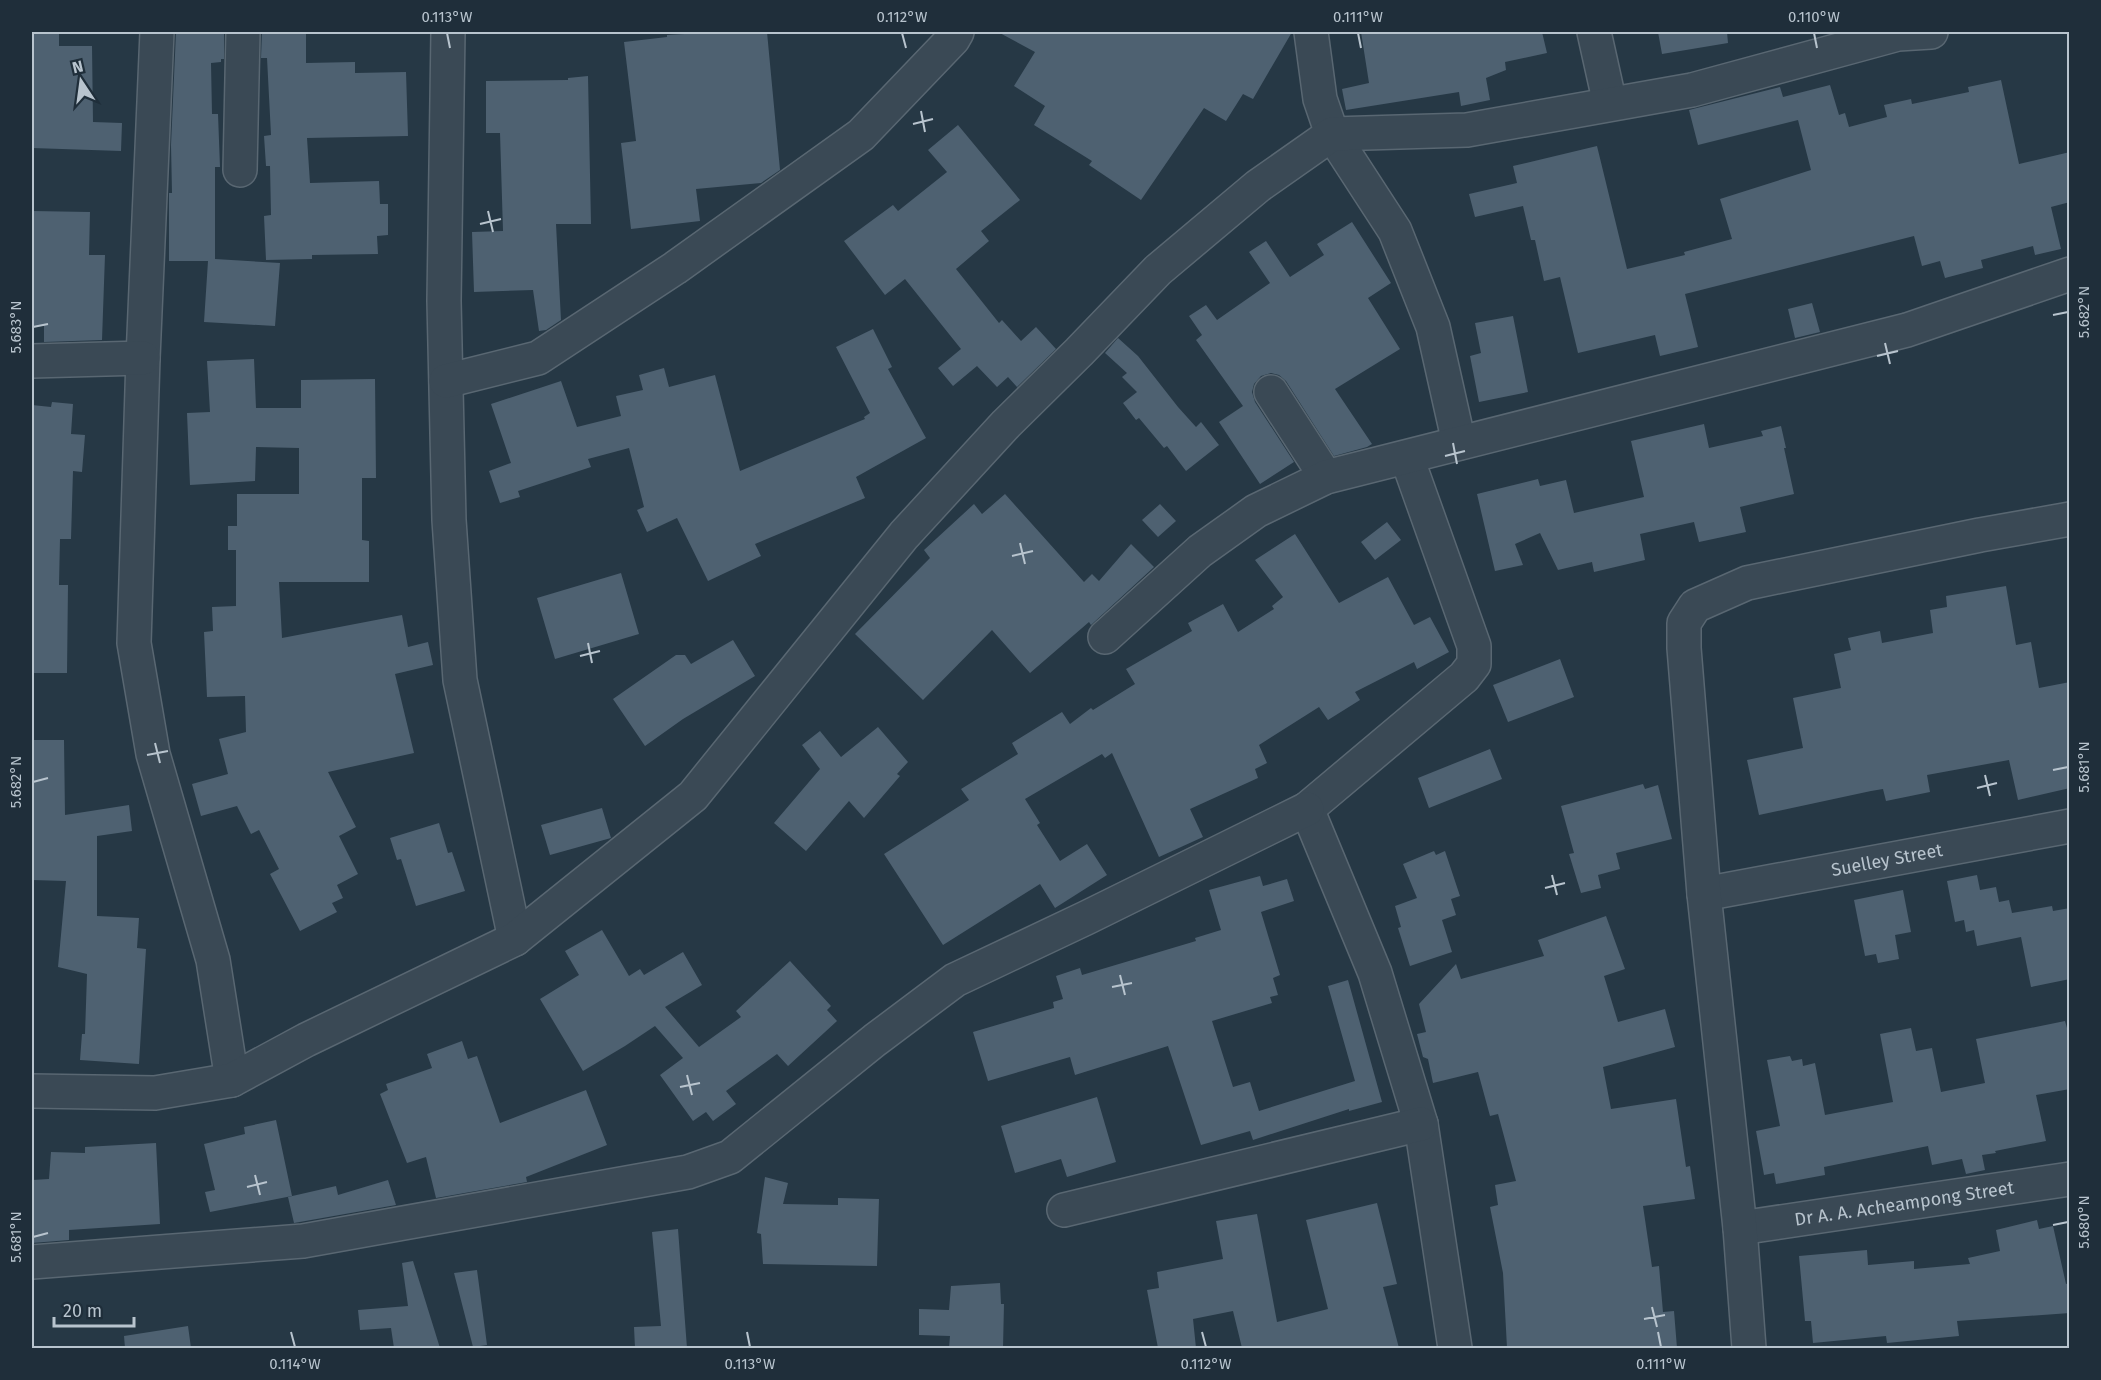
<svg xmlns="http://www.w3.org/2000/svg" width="2101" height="1380" font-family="'Fira Sans',sans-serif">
<rect width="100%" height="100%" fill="#263845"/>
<!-- building -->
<path fill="#4e6171" d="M 32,32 L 59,32 L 59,46 L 92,46 L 93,122 L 122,123 L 121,151 L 32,148 Z
M 176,32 L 224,32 L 224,59 L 221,59 L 221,62 L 211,63 L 212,114 L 218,114 L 220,167 L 215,167 L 215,259 L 280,263 L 275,326 L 204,322 L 208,261 L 169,261 L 169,193 L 172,193 L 171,145 Z
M 262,32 L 306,32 L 306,63 L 355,62 L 355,73 L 406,72 L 408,136 L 307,138 L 310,183 L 379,181 L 380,204 L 388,204 L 388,235 L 377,236 L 378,254 L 312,255 L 312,259 L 266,260 L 264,216 L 271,215 L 270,166 L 266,166 L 264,136 L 271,135 L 267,58 L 261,58 Z
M 719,32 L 767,32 L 780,170 L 761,183 L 696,189 L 700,221 L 631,229 L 621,143 L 636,141 L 624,42 L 667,37 L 667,35 Z
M 998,32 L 1292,32 L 1253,99 L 1243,94 L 1226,121 L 1204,108 L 1141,200 L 1089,165 L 1092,161 L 1034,125 L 1045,106 L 1014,86 L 1035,52 Z
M 1361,32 L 1542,32 L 1547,53 L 1505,62 L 1506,70 L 1486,78 L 1490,100 L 1461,106 L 1459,92 L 1346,110 L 1342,89 L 1369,83 Z
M 1658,32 L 1727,32 L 1728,43 L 1662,54 Z
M 588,76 L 591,224 L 556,224 L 561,320 L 546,330 L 539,331 L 533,290 L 474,292 L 472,232 L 503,231 L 500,133 L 486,133 L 486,81 L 568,80 L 568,78 Z
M 2001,80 L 2019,164 L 2070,152 L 2070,202 L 2051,207 L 2061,249 L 2035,255 L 2033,246 L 1981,260 L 1983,268 L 1945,278 L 1940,261 L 1922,266 L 1914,236 L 1685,294 L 1698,347 L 1660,356 L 1655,335 L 1578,353 L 1560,277 L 1544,281 L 1535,240 L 1531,240 L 1523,206 L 1475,217 L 1469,194 L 1517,183 L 1513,166 L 1597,146 L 1627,269 L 1685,255 L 1684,252 L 1732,239 L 1720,199 L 1811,170 L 1798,120 L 1698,145 L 1689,110 L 1780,87 L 1783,97 L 1830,85 L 1839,115 L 1845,113 L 1849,127 L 1887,117 L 1884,105 L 1911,99 L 1912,104 L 1969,92 L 1968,87 Z
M 958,125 L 1020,200 L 981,231 L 989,241 L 956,269 L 999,323 L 1002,320 L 1021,341 L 1036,327 L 1056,349 L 1017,387 L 1008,377 L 997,387 L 977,366 L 953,386 L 938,368 L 961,349 L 905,279 L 885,295 L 844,241 L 893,205 L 898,211 L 947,172 L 928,150 Z
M 32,211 L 90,212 L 89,255 L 105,255 L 102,340 L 44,342 L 44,326 L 32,326 Z
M 1352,222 L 1391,283 L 1368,298 L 1400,349 L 1335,389 L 1372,444 L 1367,447 L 1334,456 L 1286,381 L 1279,375 L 1271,373 L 1261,376 L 1254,384 L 1252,392 L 1255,402 L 1294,462 L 1260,484 L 1219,422 L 1243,406 L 1196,340 L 1202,335 L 1189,316 L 1206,305 L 1217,320 L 1270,283 L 1249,252 L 1266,241 L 1290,277 L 1324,255 L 1317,244 Z
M 1812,303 L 1820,332 L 1795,338 L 1788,309 Z
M 1513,316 L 1528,392 L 1479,402 L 1470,356 L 1481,353 L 1475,323 Z
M 873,329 L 892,367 L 888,369 L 926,438 L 856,477 L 865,498 L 755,544 L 761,556 L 708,581 L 677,518 L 647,532 L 637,510 L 644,507 L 629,448 L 588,459 L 591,467 L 518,491 L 520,497 L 500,503 L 489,471 L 511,463 L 491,404 L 561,381 L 577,427 L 621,416 L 616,396 L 643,390 L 639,375 L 664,368 L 669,387 L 715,375 L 740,471 L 865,419 L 864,417 L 870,413 L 836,347 Z
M 1118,338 L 1138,356 L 1178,407 L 1196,427 L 1201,422 L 1219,445 L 1186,471 L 1167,446 L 1164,448 L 1139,418 L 1136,420 L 1123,403 L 1137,392 L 1122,377 L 1127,373 L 1105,353 Z
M 254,359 L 256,408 L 301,408 L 301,380 L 375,379 L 376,478 L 362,478 L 362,540 L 369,541 L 369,582 L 279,582 L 282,638 L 402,615 L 408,647 L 428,642 L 433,665 L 395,674 L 414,753 L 328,772 L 356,827 L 339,836 L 358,874 L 337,885 L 343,898 L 332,903 L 337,912 L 300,931 L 270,874 L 279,869 L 259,830 L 251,834 L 237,806 L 201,816 L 192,784 L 228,774 L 219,739 L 246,732 L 245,696 L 207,697 L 204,632 L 213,631 L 212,607 L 236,606 L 236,550 L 228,550 L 228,526 L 237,526 L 237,494 L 299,494 L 299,448 L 256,447 L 255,481 L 190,485 L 187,413 L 210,412 L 207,361 Z
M 52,402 L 73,404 L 71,434 L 85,435 L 82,472 L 73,471 L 71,539 L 60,539 L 59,585 L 68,585 L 67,673 L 32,673 L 32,405 L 51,407 Z
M 1704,424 L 1709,448 L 1763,436 L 1761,431 L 1781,426 L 1786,448 L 1784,448 L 1794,494 L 1740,507 L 1746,532 L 1699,542 L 1694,522 L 1640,534 L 1645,560 L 1594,572 L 1592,562 L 1558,570 L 1540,533 L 1515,544 L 1523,565 L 1495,571 L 1477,494 L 1538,479 L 1540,486 L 1566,480 L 1574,513 L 1644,497 L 1631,441 Z
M 1005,494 L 1084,582 L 1092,574 L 1099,581 L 1131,544 L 1154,567 L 1091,625 L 1089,622 L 1030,673 L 992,630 L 923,700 L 855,634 L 930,558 L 924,550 L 974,504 L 982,514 Z
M 1160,504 L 1176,521 L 1158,537 L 1142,520 Z
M 1387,522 L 1401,540 L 1375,560 L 1361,542 Z
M 1295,534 L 1339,603 L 1388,577 L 1414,625 L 1430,617 L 1449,652 L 1417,669 L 1414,662 L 1355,692 L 1360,700 L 1328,720 L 1319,707 L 1259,745 L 1267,763 L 1255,769 L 1258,778 L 1190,809 L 1203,837 L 1159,857 L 1112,753 L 1105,758 L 1102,754 L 1025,799 L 1040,823 L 1037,825 L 1060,861 L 1087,844 L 1107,875 L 1055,908 L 1040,884 L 943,945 L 884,854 L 969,800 L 961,789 L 1018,754 L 1012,743 L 1062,712 L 1070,724 L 1091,708 L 1093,710 L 1135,684 L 1126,669 L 1192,631 L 1188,623 L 1223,604 L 1238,632 L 1274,609 L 1272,606 L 1283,597 L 1255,560 Z
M 621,573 L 639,634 L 555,659 L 537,598 Z
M 2006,586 L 2016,645 L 2031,642 L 2039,688 L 2070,682 L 2070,788 L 2018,800 L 2009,760 L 1927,775 L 1930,792 L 1886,801 L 1883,789 L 1871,791 L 1759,815 L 1747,760 L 1803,748 L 1793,698 L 1841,688 L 1834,654 L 1851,650 L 1848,638 L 1880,631 L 1882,643 L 1933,633 L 1930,610 L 1947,607 L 1946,596 Z
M 733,640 L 755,676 L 683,719 L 645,746 L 613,699 L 676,655 L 685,655 L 691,664 Z
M 1560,659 L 1574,697 L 1508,722 L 1493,685 Z
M 878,727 L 908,762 L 897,774 L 900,776 L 864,818 L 849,801 L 806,851 L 774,823 L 820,769 L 802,745 L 820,731 L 841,757 Z
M 32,740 L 64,740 L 65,815 L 129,805 L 132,831 L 97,836 L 97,916 L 139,918 L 137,948 L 146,949 L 139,1064 L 80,1060 L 82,1034 L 85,1034 L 87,974 L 58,967 L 66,881 L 32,880 Z
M 1490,749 L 1502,779 L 1429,808 L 1418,778 Z
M 1643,784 L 1645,789 L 1658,785 L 1672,839 L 1616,853 L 1620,869 L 1598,875 L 1601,888 L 1581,893 L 1569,854 L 1574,853 L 1561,806 Z
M 602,808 L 611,838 L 550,855 L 541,825 Z
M 439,823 L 448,853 L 452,852 L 465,891 L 416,906 L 401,859 L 397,860 L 390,838 Z
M 1434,851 L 1436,855 L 1445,851 L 1460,896 L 1451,899 L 1456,915 L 1442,920 L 1452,952 L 1410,966 L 1398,928 L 1401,927 L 1395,906 L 1417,898 L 1403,864 Z
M 1977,875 L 1980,890 L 1996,887 L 1999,902 L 2009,900 L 2012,913 L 2052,906 L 2053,911 L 2070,908 L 2070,979 L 2031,987 L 2021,937 L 1977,946 L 1974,930 L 1966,932 L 1964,920 L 1955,922 L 1947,881 Z
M 1260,876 L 1263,886 L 1287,879 L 1294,901 L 1261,912 L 1280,975 L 1273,978 L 1278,995 L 1270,997 L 1272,1003 L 1212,1021 L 1233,1087 L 1250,1082 L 1259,1111 L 1355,1081 L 1328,986 L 1348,980 L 1382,1102 L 1349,1111 L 1349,1109 L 1253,1140 L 1250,1131 L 1201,1145 L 1168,1046 L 1075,1075 L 1070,1057 L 988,1081 L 973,1032 L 1054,1008 L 1053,1002 L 1063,999 L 1056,976 L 1080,968 L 1082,975 L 1196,941 L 1195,938 L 1221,930 L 1209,890 Z
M 1903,890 L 1911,932 L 1895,935 L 1899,959 L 1878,963 L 1876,954 L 1865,956 L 1854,900 Z
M 1606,916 L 1625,969 L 1604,976 L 1618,1022 L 1665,1009 L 1675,1047 L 1603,1067 L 1611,1109 L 1676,1099 L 1686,1167 L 1690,1166 L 1695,1199 L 1643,1206 L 1652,1267 L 1659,1266 L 1663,1312 L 1674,1311 L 1677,1348 L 1507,1348 L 1503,1273 L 1490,1207 L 1498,1205 L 1495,1185 L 1516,1181 L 1498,1114 L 1490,1116 L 1478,1072 L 1433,1083 L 1428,1059 L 1423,1057 L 1417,1034 L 1426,1032 L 1419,1004 L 1456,964 L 1461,979 L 1544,956 L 1538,940 Z
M 602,930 L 629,976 L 640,969 L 644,975 L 683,952 L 702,985 L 665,1007 L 699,1047 L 741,1017 L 736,1011 L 790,961 L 831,1006 L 827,1010 L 837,1021 L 788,1066 L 777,1054 L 726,1091 L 736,1104 L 713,1121 L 706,1112 L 693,1121 L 660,1075 L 683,1058 L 655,1026 L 625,1046 L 583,1071 L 540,999 L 579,975 L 565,951 Z
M 2065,1021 L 2067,1028 L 2070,1028 L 2070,1089 L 2036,1095 L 2046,1141 L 1995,1151 L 1996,1153 L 1982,1155 L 1985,1170 L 1966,1174 L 1962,1159 L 1932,1165 L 1928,1146 L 1824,1167 L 1825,1175 L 1776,1184 L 1774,1173 L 1764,1175 L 1756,1131 L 1780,1126 L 1767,1060 L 1790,1056 L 1792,1061 L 1802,1059 L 1803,1066 L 1815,1063 L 1825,1115 L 1893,1102 L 1880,1034 L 1911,1028 L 1916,1051 L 1932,1048 L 1941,1092 L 1985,1083 L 1976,1039 Z
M 462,1041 L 468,1059 L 477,1056 L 500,1123 L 586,1090 L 607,1145 L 526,1177 L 527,1182 L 436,1198 L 426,1157 L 407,1163 L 380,1094 L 388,1090 L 386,1084 L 432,1068 L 427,1054 Z
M 1097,1097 L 1116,1162 L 1067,1177 L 1061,1159 L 1015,1173 L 1001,1126 Z
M 276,1120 L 292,1196 L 210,1212 L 205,1192 L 215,1190 L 204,1144 L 245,1134 L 244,1127 Z
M 156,1143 L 160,1224 L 69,1230 L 69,1240 L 32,1243 L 32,1180 L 49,1179 L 51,1152 L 85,1153 L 85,1147 Z
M 765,1177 L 788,1183 L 783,1204 L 838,1205 L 838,1198 L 879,1199 L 877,1266 L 763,1264 L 761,1234 L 757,1233 Z
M 388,1180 L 396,1205 L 294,1223 L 288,1197 L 336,1186 L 338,1195 Z
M 1377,1203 L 1397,1284 L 1383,1287 L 1399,1348 L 1242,1348 L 1233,1311 L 1193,1319 L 1196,1348 L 1158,1348 L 1147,1290 L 1159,1288 L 1157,1272 L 1223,1259 L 1216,1221 L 1257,1214 L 1277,1322 L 1328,1309 L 1306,1220 Z
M 2037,1220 L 2039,1229 L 2053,1226 L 2066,1284 L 2070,1283 L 2070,1313 L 1957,1321 L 1959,1336 L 1887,1343 L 1886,1336 L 1813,1343 L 1811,1321 L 1805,1321 L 1799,1256 L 1867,1250 L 1868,1265 L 1914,1261 L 1914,1269 L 1970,1264 L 1968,1258 L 2000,1251 L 1996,1230 Z
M 678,1229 L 687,1348 L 635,1348 L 634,1327 L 661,1326 L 652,1232 Z
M 413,1261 L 440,1348 L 394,1348 L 391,1328 L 360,1330 L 358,1310 L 408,1306 L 402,1263 Z
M 477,1270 L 487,1345 L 473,1347 L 454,1273 Z
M 1000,1283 L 1001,1304 L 1004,1304 L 1003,1348 L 949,1348 L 950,1336 L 919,1335 L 919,1309 L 949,1310 L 951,1286 Z
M 188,1326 L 191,1348 L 125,1348 L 124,1336 Z"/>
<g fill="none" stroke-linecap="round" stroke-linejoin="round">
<!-- minor casing -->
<g stroke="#596772" stroke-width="36">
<g id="minor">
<path d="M 157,32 L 143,358 L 134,643 L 153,754 L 213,960 L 232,1080"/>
<path d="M 448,32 L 444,301 L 449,520 L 460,680 L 515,939"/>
<path d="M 1311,32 L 1320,99 L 1332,134 L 1395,231 L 1433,327 L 1459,443"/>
<path d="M 1594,32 L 1610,104"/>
<path d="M 240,170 L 243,32"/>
<path d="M 32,361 L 143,358"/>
<path d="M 446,381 L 538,358 L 675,268 L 861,135 L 953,39 L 957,32"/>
<path d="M 1271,392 L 1326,477"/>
<path d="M 1407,458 L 1474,646 L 1474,664 L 1464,677 L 1307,809 L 1375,973 L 1421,1124 L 1455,1348"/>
<path d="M 1105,637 L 1200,551 L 1256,511 L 1326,477 L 1907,330 L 2070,274"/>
<path id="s1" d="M 1704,894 L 2070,826"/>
<path d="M 32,1091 L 155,1093 L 232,1080 L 306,1040 L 515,939 L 693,796 L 904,535 L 1006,424 L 1079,352 L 1158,270 L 1258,186 L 1332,134 L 1467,130 L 1692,90 L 1898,34 L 1931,32"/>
<path d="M 1064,1210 L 1421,1124"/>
<path id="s2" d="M 1740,1228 L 2070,1179"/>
<path d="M 32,1262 L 303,1241 L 688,1172 L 730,1157 L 875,1040 L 955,980 L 1086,918 L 1307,809"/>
<path d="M 1749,1348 L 1740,1228 L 1704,894 L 1684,648 L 1684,623 L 1695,606 L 1747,583 L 1980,535 L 2070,519"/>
</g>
</g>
<!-- minor -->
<use href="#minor" stroke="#3a4955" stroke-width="33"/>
</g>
<!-- ticks -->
<path fill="none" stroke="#b8c4ce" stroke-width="2" d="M 447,33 L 450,48M 902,33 L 906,48M 1358,33 L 1361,48M 1814,33 L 1817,48M 921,111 L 925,132M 913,124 L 933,119M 488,211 L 493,232M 480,224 L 501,219M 2053,315 L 2068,312M 33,327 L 48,324M 1885,343 L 1890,364M 1877,356 L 1898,351M 1453,443 L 1457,464M 1445,456 L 1465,451M 1020,543 L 1025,564M 1012,556 L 1033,551M 588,643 L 592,663M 580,656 L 600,651M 155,743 L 160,763M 147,755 L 168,751M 2053,770 L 2068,767M 1985,775 L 1990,796M 33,782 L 48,778M 1977,788 L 1997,783M 1552,875 L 1557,895M 1545,888 L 1565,883M 1120,975 L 1125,995M 1112,987 L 1132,983M 687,1075 L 692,1095M 680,1087 L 700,1083M 255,1175 L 260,1195M 247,1187 L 267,1182M 2053,1225 L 2068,1222M 33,1237 L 48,1233M 1652,1307 L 1657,1327M 1644,1319 L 1665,1315M 291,1332 L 295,1347M 747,1332 L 750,1347M 1202,1332 L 1206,1347M 1658,1332 L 1661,1347"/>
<g text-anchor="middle" stroke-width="5" stroke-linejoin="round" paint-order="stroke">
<!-- street labels -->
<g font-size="18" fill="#b8c4ce" stroke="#1f2e3a">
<text dy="6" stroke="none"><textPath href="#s1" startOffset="186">Suelley Street</textPath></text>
<text dy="6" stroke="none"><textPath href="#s2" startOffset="166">Dr A. A. Acheampong Street</textPath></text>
</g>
</g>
<!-- border -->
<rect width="2101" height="1380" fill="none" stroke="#1f2e3a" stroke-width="66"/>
<!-- north arrow -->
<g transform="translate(81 81) rotate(347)" stroke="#1f2e3a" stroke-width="4.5" paint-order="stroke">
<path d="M0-4.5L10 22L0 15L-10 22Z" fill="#b8c4ce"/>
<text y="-9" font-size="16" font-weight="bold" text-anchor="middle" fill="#b8c4ce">N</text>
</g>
<!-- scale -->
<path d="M54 1317v9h80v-9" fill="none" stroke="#b8c4ce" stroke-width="3"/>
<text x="63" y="1317" font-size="18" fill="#b8c4ce" stroke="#1f2e3a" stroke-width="4.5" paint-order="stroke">20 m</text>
<rect x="33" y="33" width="2035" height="1314" fill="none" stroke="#b8c4ce" stroke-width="2"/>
<g font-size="15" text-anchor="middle" fill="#b8c4ce">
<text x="447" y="22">0.113°W</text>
<text x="902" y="22">0.112°W</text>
<text x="1358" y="22">0.111°W</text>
<text x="1814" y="22">0.110°W</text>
<text transform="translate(2084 312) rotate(-90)" y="5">5.682°N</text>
<text transform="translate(16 327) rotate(-90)" y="5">5.683°N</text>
<text transform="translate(2084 767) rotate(-90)" y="5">5.681°N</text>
<text transform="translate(16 782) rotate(-90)" y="5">5.682°N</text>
<text transform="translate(2084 1222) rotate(-90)" y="5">5.680°N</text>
<text transform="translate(16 1237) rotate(-90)" y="5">5.681°N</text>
<text x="295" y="1369">0.114°W</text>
<text x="750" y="1369">0.113°W</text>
<text x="1206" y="1369">0.112°W</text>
<text x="1661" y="1369">0.111°W</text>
</g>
</svg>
